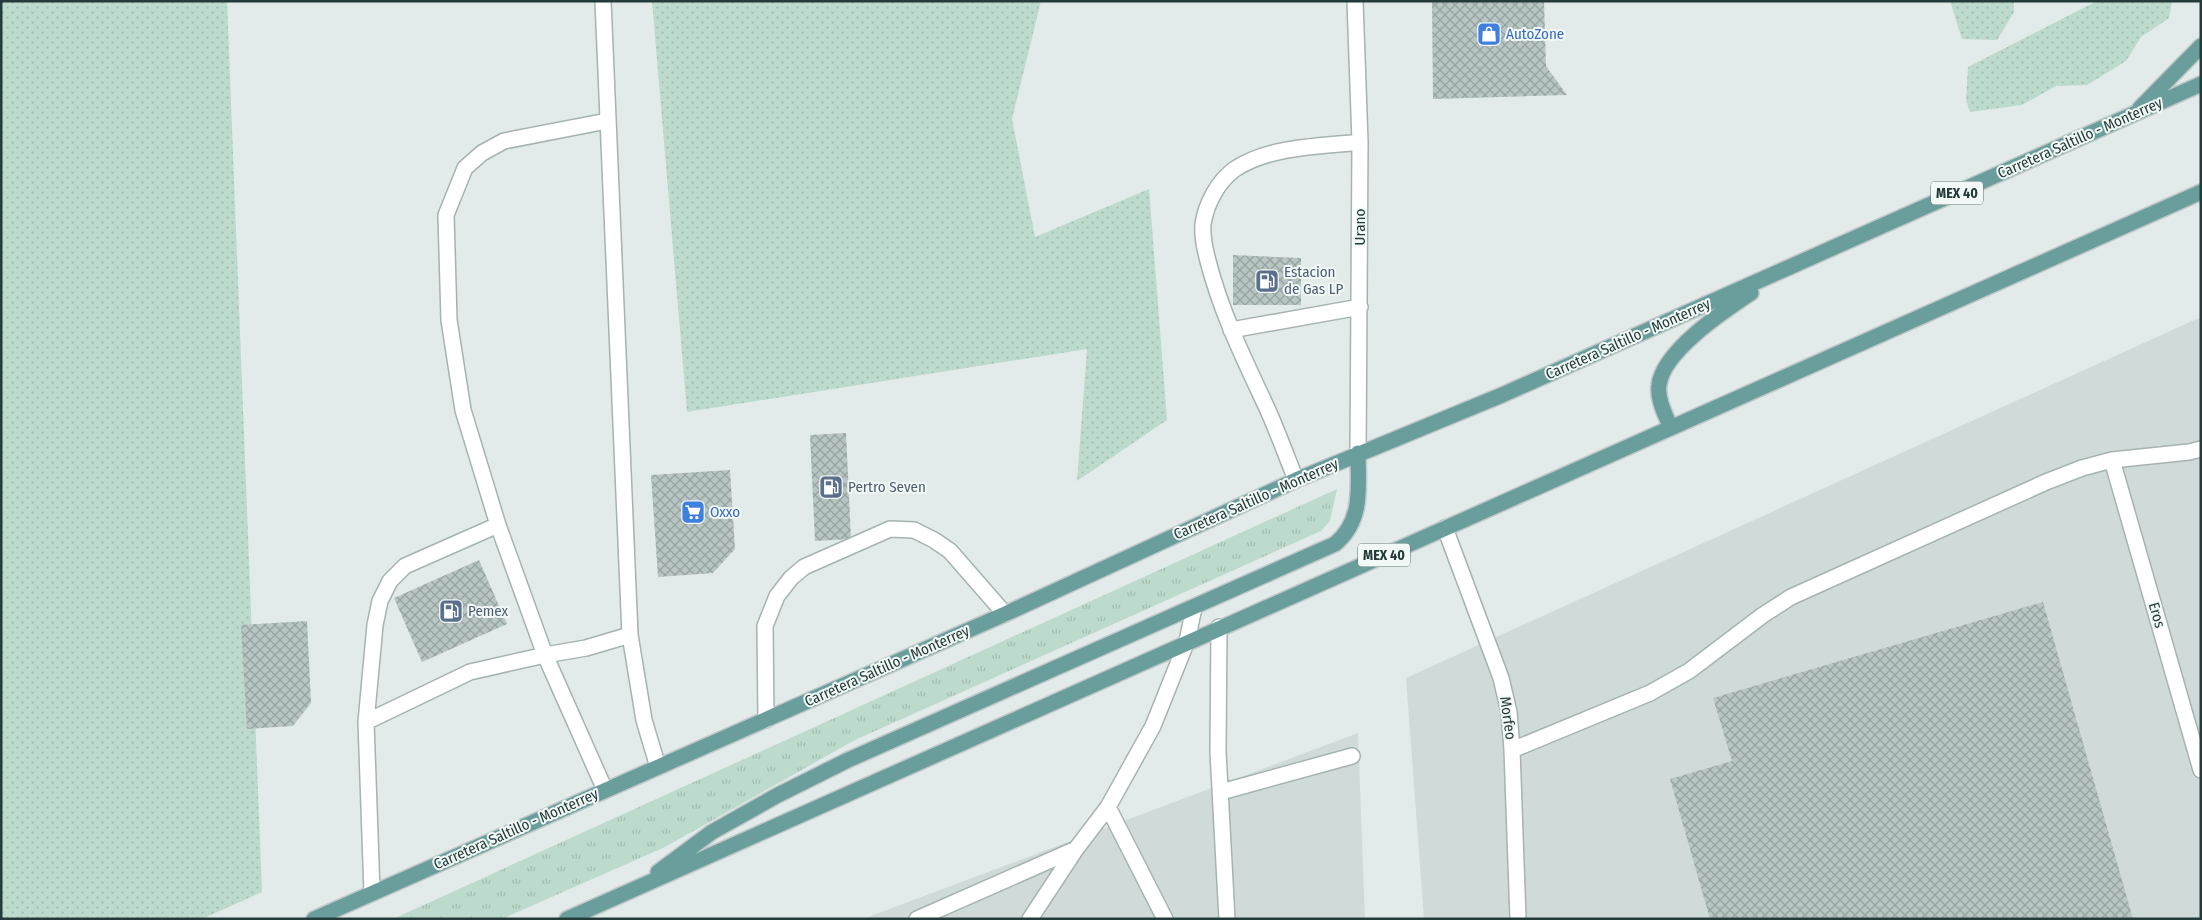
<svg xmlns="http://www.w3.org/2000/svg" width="2202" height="920" font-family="'Fira Sans Condensed',sans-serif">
<defs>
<pattern id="grass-dots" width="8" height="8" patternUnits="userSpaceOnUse" patternTransform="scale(1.25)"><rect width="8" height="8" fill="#bcdbcc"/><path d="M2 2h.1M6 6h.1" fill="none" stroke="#a1bdb0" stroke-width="1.8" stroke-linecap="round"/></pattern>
<pattern id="park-tufts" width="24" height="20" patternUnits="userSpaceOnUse" patternTransform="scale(1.25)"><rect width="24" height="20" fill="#bcdbcc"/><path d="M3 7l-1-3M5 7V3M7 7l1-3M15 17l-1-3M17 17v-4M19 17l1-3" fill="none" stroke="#a1bdb0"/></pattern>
<pattern id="building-cross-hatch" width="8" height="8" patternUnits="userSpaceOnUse" patternTransform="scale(1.25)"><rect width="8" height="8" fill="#b8c6c3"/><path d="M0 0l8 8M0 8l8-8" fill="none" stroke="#95a29f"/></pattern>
</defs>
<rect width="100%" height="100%" fill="#e2ebe9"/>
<!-- built -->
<path fill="#d0dbd9" d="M 2201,317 L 2201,919 L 1424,919 L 1406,678 Z
M 1358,733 L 1365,919 L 863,919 Z"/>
<!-- grass -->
<path fill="url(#grass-dots)" d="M 1,1 L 227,1 L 262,892 L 202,919 L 1,919 Z
M 652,1 L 1041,1 L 1012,119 L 1035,237 L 1149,189 L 1167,420 L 1077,481 L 1087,349 L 687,412 Z
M 1950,1 L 2014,1 L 2014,12 L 1997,40 L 1962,39 Z
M 2097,1 L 2172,1 L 2169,18 L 2141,37 L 2126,61 L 2087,85 L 2056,86 L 2022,105 L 1970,112 L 1966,100 L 1968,67 Z"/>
<!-- park -->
<path fill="url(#park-tufts)" d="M 1337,489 L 1330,521 L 1321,531 L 855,740 L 665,847 L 502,919 L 393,919 Z"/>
<!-- building -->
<path fill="url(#building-cross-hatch)" d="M 1432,1 L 1544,1 L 1546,66 L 1567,95 L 1433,99 Z
M 1233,255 L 1301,258 L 1301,305 L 1233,305 Z
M 846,433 L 851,539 L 815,541 L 810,435 Z
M 730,470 L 735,549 L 713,573 L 658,577 L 651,475 Z
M 479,560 L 507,624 L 422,662 L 394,598 Z
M 2043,602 L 2133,919 L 1710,919 L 1670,779 L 1732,761 L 1713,698 Z
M 307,621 L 311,703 L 293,726 L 247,729 L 241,625 Z"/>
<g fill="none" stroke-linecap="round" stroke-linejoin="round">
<!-- minor casing -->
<g stroke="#a5b3b1" stroke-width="18">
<path id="minor" d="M 603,1 L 630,635 L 644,720 L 658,767
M 1355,1 L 1360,142 L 1358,453
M 1231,330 L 1360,307
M 2112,460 L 2201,770
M 1296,480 C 1286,455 1277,430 1266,406 C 1244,359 1221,312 1208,261 C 1205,250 1202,236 1203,224 C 1206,204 1218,181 1235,169 C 1270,146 1318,147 1360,142
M 498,525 L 463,410 L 449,320 L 446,215 L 465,168 L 482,153 L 504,141 L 607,121
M 1445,528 L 1501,678 L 1509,712 L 1512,750 L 1518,919
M 1219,627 L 1218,752 L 1227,919
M 766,720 L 765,626 L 777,596 L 791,578 L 804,567 L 890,529 L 914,530 L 934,540 L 950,551 L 1005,614
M 366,722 L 470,672 L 545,655 L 586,648 L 630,635
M 1512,750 L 1650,693 L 1689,671 L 1763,615 L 1791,597 L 2046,482 L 2082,468 L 2112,460 L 2189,452 L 2201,449
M 1221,792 L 1352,756
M 1108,807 L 1165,919
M 372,892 L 366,722 L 375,625 L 380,601 L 390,581 L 405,566 L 498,525 L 545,655 L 605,790
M 917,919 L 1076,849 L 1108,807 L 1153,726 L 1187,641 L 1194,608
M 1030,919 L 1076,849"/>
</g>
<!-- major casing -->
<g stroke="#c1c8c8" stroke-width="18">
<path id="major" d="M 2140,108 L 2201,46
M 1670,426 C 1665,414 1657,399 1659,385 C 1663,351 1724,311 1751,293
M 658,872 L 712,832 L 778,795 L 848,760 L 1335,544 C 1364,520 1358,486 1358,453
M 314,919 L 1005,614 L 1296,480 L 1502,395 L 2201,84
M 567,919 L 2201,192"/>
</g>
<!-- minor -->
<use href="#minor" stroke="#fff" stroke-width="15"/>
<!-- major -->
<use href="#major" stroke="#6a9e9d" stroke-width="15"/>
</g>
<!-- icons -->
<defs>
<g id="shop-square" transform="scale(1.25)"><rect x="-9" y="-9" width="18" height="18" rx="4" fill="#3f7fe0" stroke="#f2f8f6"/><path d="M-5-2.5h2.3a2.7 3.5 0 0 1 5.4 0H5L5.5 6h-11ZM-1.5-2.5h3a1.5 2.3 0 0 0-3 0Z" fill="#fff"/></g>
<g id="fuel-square" transform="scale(1.25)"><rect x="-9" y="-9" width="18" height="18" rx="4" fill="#5c6f8a" stroke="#f2f8f6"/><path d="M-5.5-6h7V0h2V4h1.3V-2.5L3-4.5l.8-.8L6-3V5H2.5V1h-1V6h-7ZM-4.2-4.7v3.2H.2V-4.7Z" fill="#fff"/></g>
<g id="supermarket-square" transform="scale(1.25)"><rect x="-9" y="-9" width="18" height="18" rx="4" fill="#3f7fe0" stroke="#f2f8f6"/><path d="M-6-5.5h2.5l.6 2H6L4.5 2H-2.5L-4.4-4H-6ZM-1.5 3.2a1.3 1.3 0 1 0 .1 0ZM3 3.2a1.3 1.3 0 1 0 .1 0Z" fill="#fff"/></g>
</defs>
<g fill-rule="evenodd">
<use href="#shop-square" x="1489" y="34"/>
<use href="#fuel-square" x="1267" y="281"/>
<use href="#fuel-square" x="831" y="487"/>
<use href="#supermarket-square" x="693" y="512"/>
<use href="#fuel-square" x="451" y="611"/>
</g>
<g text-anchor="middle" stroke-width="4" stroke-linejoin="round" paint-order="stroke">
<!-- shield labels -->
<g fill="#f2f8f6" stroke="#617472" stroke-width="1">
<rect x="1931" y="181.5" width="52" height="23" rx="4"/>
<rect x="1358" y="543.5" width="52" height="23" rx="4"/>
</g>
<g font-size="14" font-weight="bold" fill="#233b3a">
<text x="1957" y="198">MEX 40</text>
<text x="1384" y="560">MEX 40</text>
</g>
<!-- shop labels -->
<g font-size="15" fill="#366cbe" stroke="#f2f8f6" text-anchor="start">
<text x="1506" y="39">AutoZone</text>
<text x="710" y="517">Oxxo</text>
</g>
<!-- street labels -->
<g font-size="15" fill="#233b3a" stroke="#f2f8f6">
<text transform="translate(2080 138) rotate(-24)" y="5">Carretera Saltillo - Monterrey</text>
<text transform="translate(1360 227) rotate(-90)" y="5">Urano</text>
<text transform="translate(1628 339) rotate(-24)" y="5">Carretera Saltillo - Monterrey</text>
<text transform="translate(1256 499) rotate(-24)" y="5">Carretera Saltillo - Monterrey</text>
<text transform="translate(2157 615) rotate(74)" y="5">Eros</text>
<text transform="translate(887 666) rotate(-24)" y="5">Carretera Saltillo - Monterrey</text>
<text transform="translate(1508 718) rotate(82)" y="5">Morfeo</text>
<text transform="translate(516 829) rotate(-24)" y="5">Carretera Saltillo - Monterrey</text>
</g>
<!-- service labels -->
<g font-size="15" fill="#4e5e75" stroke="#f2f8f6" text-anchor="start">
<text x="1284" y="277">Estacion<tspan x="1284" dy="17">de Gas LP</tspan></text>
<text x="848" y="492">Pertro Seven</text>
<text x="468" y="616">Pemex</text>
</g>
</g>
<!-- border -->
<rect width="2202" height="920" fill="none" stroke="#233b3a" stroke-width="5"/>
</svg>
